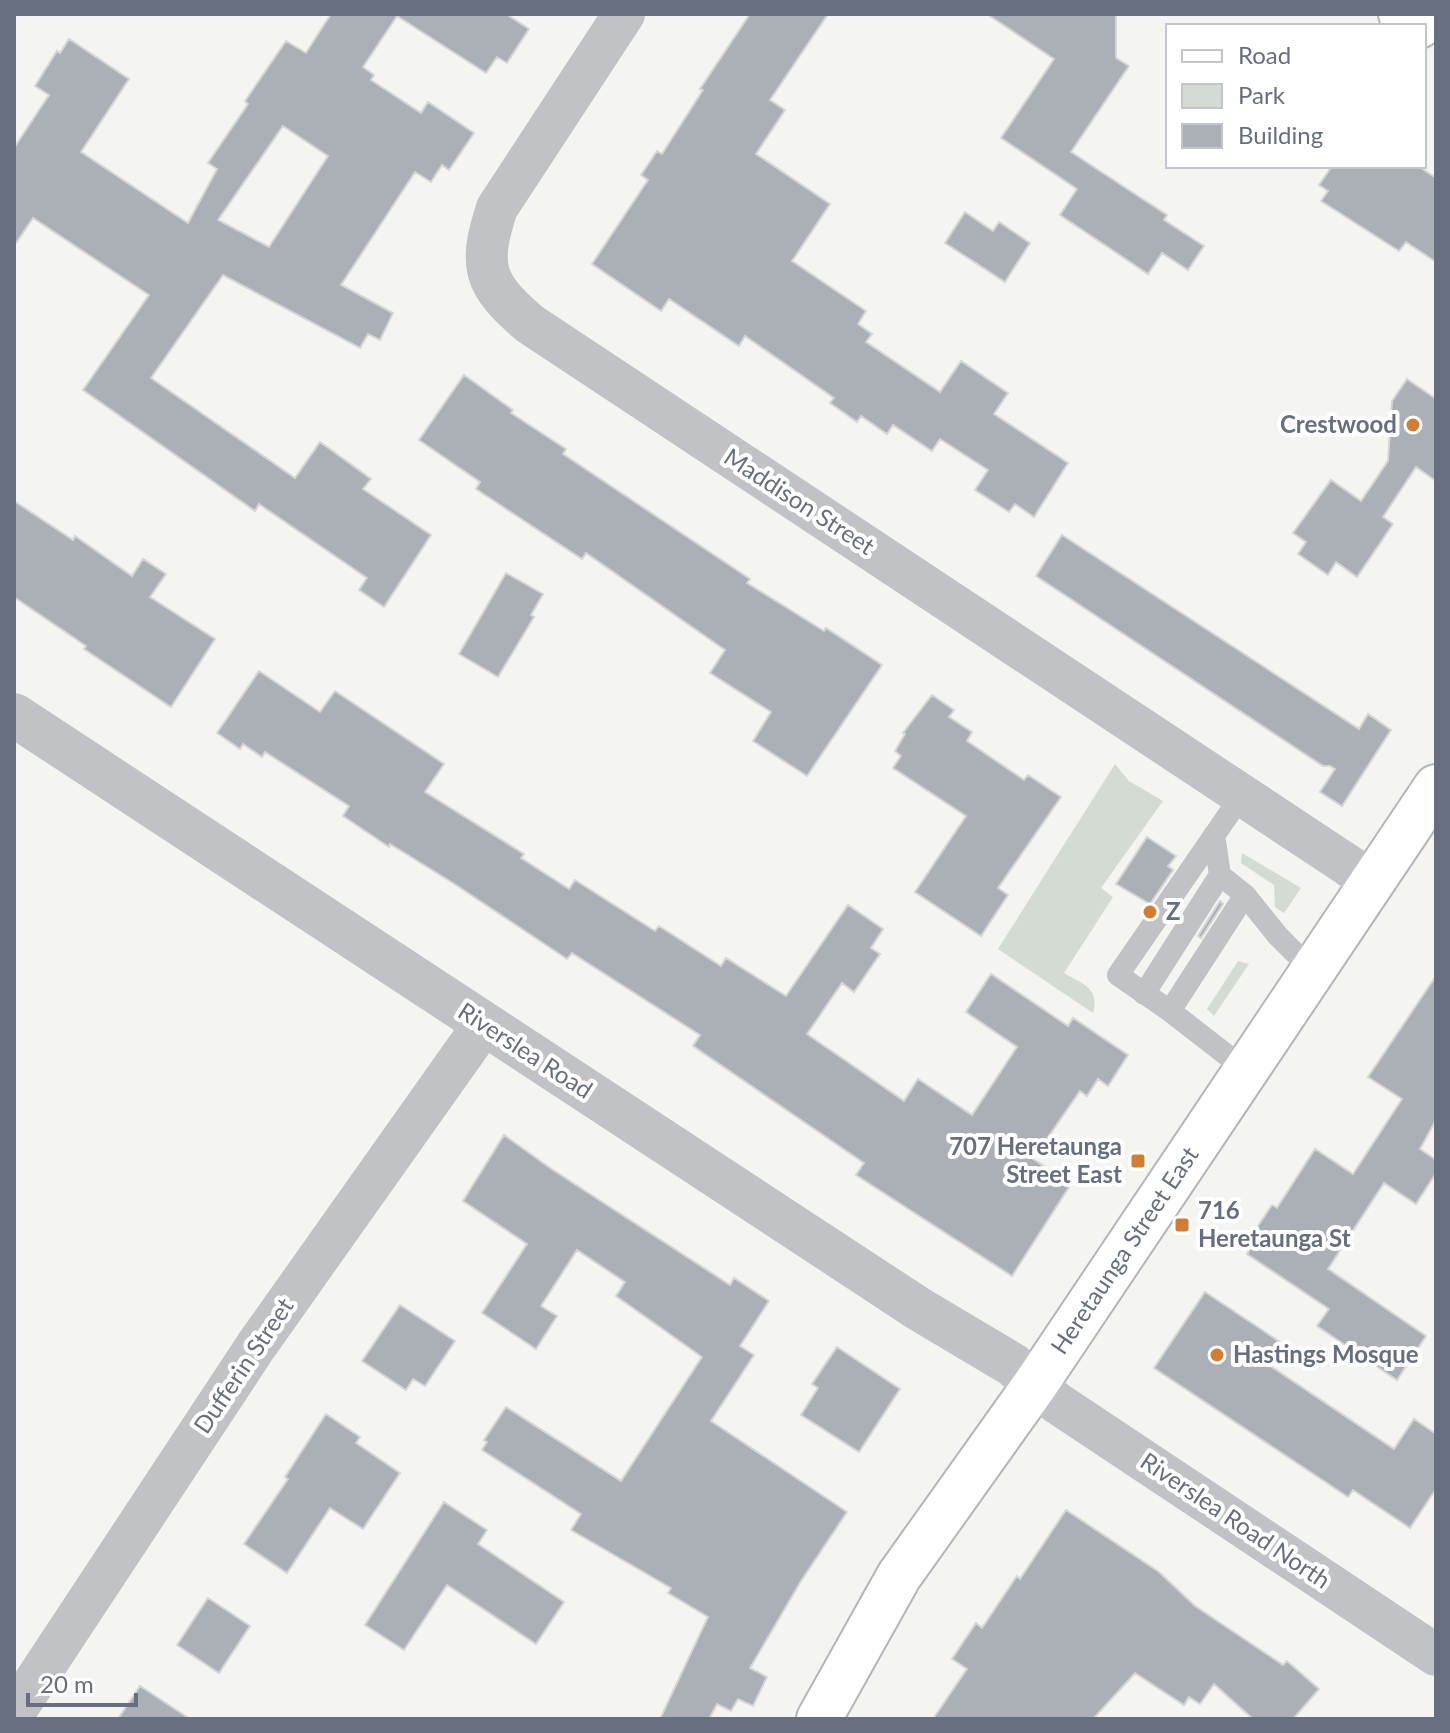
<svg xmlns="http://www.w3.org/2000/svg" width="1450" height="1733" font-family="Lato,sans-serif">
<rect width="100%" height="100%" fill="#f4f4f1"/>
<!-- green -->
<path fill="#d4dbd3" d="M 1115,764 L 1129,781 L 1163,801 L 1101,888 L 1113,897 L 1064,973 C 1082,984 1100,987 1093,1013 L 998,949 Z
M 1242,853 L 1301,888 L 1284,913 L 1275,907 L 1274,885 L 1241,863 Z
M 1238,961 L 1249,964 L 1214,1016 L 1207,1009 Z"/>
<!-- building -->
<path fill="#abafb6" stroke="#d5d6d4" stroke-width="2" fill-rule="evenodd" d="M 331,14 L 506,14 L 529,29 L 507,63 L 497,57 L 486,73 L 397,16 L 363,67 L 374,75 L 371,80 L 421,113 L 428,102 L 474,133 L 449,170 L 442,165 L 431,182 L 415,172 L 341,285 L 393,313 L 380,340 L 368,334 L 360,348 L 223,275 L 151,378 L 295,478 L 320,442 L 371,479 L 363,489 L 431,535 L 384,607 L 359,590 L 367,578 L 259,504 L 255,511 L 83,390 L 149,295 L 33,218 L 14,246 L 14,148 L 49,95 L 35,86 L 57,51 L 60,53 L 69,39 L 129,79 L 81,152 L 188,223 L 217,169 L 208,163 L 248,104 L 245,101 L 286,41 L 306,53 ZM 283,126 L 328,156 L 269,247 L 218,220 Z
M 750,14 L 828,14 L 770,100 L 785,110 L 756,154 L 830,204 L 792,261 L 866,311 L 858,324 L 872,334 L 866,342 L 940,392 L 961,361 L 1008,393 L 994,414 L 1068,463 L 1034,517 L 1015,504 L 1009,512 L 975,490 L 988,470 L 940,439 L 932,451 L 893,425 L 887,434 L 861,416 L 857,422 L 830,403 L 834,398 L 745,336 L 739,346 L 669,299 L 661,311 L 592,264 L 648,180 L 641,175 L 657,151 L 662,154 L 703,90 L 700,89 Z
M 987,14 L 1116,14 L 1116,58 L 1129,66 L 1071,152 L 1167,215 L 1164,220 L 1204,246 L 1188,270 L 1162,253 L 1148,274 L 1060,215 L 1077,189 L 1001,138 L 1054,59 Z
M 1332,166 L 1418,166 L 1436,178 L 1436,262 L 1406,242 L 1399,251 L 1321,201 L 1328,191 L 1319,185 Z
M 965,212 L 993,231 L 999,222 L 1030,243 L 1005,282 L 945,243 Z
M 464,375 L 513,410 L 511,413 L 566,449 L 563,454 L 750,579 L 747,583 L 824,631 L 826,628 L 882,665 L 807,776 L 753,741 L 771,712 L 710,673 L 725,650 L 586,553 L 582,559 L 476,489 L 480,482 L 419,440 Z
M 1407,379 L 1436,399 L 1436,481 L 1416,467 L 1383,517 L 1393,524 L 1357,577 L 1336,562 L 1328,575 L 1298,554 L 1306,542 L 1293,533 L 1331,480 L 1361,501 L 1388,461 L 1392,401 Z
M 14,501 L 73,540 L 75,536 L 132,576 L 143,559 L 166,574 L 150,597 L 215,639 L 171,707 L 84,649 L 86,646 L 14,597 Z
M 1062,535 L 1359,729 L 1368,714 L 1391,730 L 1342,806 L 1320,792 L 1335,769 L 1330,766 L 1323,766 L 1036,576 Z
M 506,573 L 543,594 L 531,615 L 534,617 L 498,677 L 459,654 Z
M 259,671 L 320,712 L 335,691 L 444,764 L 425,792 L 524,854 L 521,858 L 569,889 L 575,880 L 655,931 L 659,926 L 721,966 L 726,958 L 786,996 L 848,905 L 883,929 L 871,948 L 880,954 L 854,992 L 842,983 L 807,1034 L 904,1101 L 918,1079 L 972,1115 L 1017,1047 L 966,1012 L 991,974 L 1068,1026 L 1073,1018 L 1128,1055 L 1108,1086 L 1098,1079 L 1087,1096 L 1080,1091 L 1033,1159 L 1071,1184 L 1012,1276 L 856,1175 L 864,1163 L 693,1046 L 700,1035 L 572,953 L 567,959 L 453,883 L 390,844 L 389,847 L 343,816 L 349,806 L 265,752 L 262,757 L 243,744 L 240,749 L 217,733 Z
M 932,695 L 954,710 L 949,717 L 972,732 L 967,741 L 1024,780 L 1028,775 L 1061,797 L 998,888 L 1008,895 L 981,936 L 915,892 L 966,816 L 893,768 L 901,756 L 895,751 L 905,734 L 903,733 Z
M 1147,837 L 1176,856 L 1168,866 L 1173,870 L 1150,904 L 1116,884 Z
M 1220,901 L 1223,904 L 1201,938 L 1198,936 Z
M 1436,976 L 1436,1120 L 1420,1149 L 1436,1160 L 1436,1173 L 1416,1204 L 1384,1183 L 1328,1269 L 1426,1336 L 1397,1380 L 1317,1326 L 1329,1309 L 1247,1254 L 1249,1251 L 1243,1248 L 1272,1205 L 1277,1208 L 1315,1149 L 1353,1174 L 1402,1099 L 1368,1077 Z
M 504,1135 L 553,1170 L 730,1285 L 734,1278 L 769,1301 L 740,1346 L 754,1355 L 711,1421 L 847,1512 L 801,1581 L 750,1668 L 767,1677 L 753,1706 L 738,1699 L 731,1711 L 717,1704 L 709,1719 L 660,1719 L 708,1617 L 668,1593 L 671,1588 L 571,1530 L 581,1514 L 482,1450 L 487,1442 L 484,1440 L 506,1407 L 621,1481 L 702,1357 L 616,1296 L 625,1282 L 577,1250 L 541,1306 L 557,1316 L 536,1349 L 482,1313 L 527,1244 L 463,1201 Z
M 1205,1292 L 1280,1342 L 1266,1363 L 1394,1449 L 1414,1419 L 1436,1434 L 1436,1489 L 1410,1528 L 1353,1490 L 1348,1497 L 1154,1368 Z
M 400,1305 L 455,1341 L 425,1386 L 413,1379 L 406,1390 L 362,1361 Z
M 837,1347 L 900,1389 L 859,1452 L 801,1415 L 818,1388 L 812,1384 Z
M 326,1414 L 360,1437 L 356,1443 L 400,1473 L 363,1529 L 330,1508 L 287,1573 L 244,1544 L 288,1479 L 285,1477 Z
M 444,1502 L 487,1530 L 478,1544 L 564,1602 L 536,1644 L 447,1585 L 404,1650 L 365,1625 Z
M 1066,1510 L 1159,1572 L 1195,1606 L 1283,1665 L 1287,1661 L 1319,1689 L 1293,1719 L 1253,1719 L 1214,1684 L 1200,1704 L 1189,1697 L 1184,1705 L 1135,1673 L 1093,1719 L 933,1719 L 967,1669 L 952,1659 L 976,1623 L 982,1628 L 1017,1576 L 1020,1579 Z
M 208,1598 L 250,1626 L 219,1673 L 177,1645 Z
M 140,1686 L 190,1719 L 118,1719 Z"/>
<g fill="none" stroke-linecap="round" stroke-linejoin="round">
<!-- secondary casing -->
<g stroke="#b3b5bb" stroke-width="48">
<g id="secondary">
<path d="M 1401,14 L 1419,26"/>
<path id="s1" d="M 819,1719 L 899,1576 L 1035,1385 L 1436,787"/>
</g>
</g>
<!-- service -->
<path stroke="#c0c2c6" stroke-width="22" d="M 1242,795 L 1118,975 L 1170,1011 L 1246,1070
M 1245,895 L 1278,936 L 1313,971
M 1144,994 L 1220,875 L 1214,835
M 1170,1011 L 1245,895 L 1220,875"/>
<!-- minor -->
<path stroke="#c0c2c6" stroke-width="42" d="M 624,14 L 497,208 C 478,266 483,284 530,324 L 1349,866 L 1372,883
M 1035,1385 L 1057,1403 L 1436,1655
M 14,1713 L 256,1346 L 484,1024"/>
<!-- tertiary -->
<path stroke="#c0c2c6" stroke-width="44" d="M 14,715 L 919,1309 L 1013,1365 L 1035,1385"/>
<!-- secondary -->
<use href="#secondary" stroke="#fff" stroke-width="44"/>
</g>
<!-- markers -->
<g fill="#d37d33" stroke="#fff" stroke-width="3">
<circle cx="1413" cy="425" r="8"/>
<circle cx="1150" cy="912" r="8"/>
<rect x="1130" y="1153" width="16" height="16" rx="4"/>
<rect x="1174" y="1217" width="16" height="16" rx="4"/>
<circle cx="1217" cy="1355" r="8"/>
</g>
<g text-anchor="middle" stroke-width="8" stroke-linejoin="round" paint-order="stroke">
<!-- poi labels -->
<g font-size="24" font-weight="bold" fill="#666e7f" stroke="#fff" text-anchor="start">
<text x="1397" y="433" text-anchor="end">Crestwood</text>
<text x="1166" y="920">Z</text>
<text x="1122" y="1155" text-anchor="end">707 Heretaunga<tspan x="1122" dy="28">Street East</tspan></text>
<text x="1198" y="1219">716<tspan x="1198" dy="28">Heretaunga St</tspan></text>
<text x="1233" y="1363">Hastings Mosque</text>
</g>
<!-- street labels -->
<g font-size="24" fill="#666e7f" stroke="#fff">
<text transform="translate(799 502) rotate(33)" y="8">Maddison Street</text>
<text transform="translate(525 1051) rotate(33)" y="8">Riverslea Road</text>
<text dy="8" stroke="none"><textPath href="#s1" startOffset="560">Heretaunga Street East</textPath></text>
<text transform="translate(244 1366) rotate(-56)" y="8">Dufferin Street</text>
<text transform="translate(1235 1521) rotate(34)" y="8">Riverslea Road North</text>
</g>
</g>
<!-- border -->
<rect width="1450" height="1733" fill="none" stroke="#666e7f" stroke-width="32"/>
<!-- legend -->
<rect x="1166" y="24" width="260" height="144" fill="#ffffff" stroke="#c2c5cc" stroke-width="2"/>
<rect x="1182" y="50" width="40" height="12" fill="#ffffff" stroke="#c2c5cc" stroke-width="2"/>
<text x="1238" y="64" font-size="24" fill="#666e7f">Road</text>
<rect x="1182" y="84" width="40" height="24" fill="#d4dbd3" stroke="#c2c5cc" stroke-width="2"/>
<text x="1238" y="104" font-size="24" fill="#666e7f">Park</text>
<rect x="1182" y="124" width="40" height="24" fill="#abafb6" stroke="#c2c5cc" stroke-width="2"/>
<text x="1238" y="144" font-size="24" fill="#666e7f">Building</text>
<!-- scale -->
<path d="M28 1693v12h108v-12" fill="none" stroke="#666e7f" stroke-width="4"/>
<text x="40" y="1693" font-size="24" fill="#666e7f" stroke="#ffffff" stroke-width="6" paint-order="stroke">20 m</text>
</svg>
